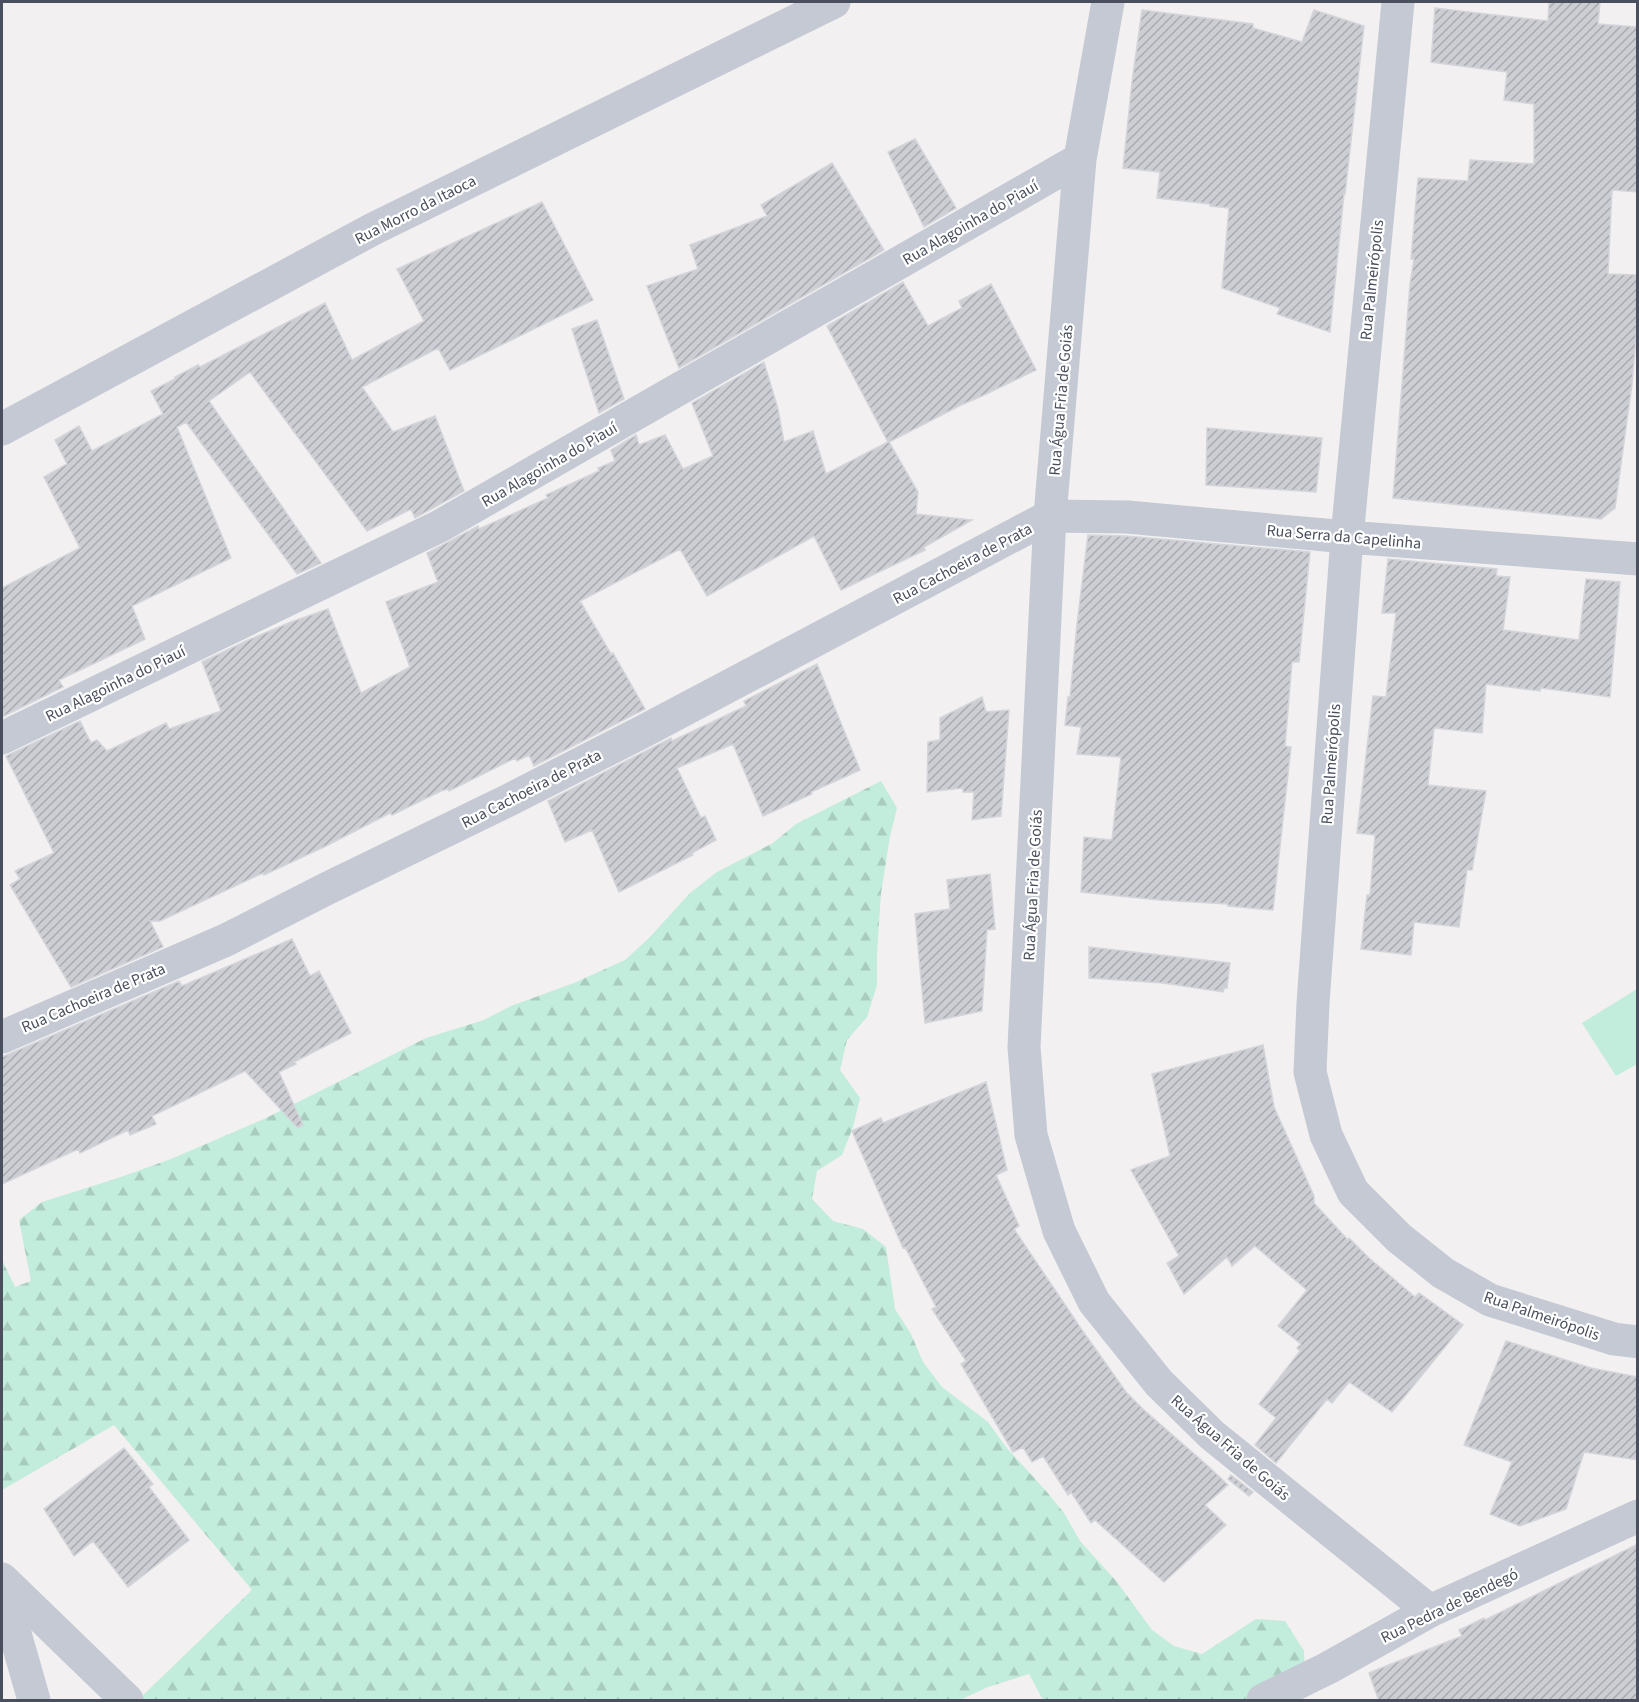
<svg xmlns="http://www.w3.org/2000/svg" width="1639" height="1702" font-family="'Source Sans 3',sans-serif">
<defs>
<pattern id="forest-firs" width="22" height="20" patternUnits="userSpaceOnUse" patternTransform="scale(1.5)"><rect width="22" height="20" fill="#c2ecdb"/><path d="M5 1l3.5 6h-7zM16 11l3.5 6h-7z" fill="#a8ccbe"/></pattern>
<pattern id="building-hatch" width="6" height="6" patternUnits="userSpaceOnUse" patternTransform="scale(1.5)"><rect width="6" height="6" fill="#cdced4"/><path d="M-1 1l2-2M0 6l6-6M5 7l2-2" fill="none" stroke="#a8aaaf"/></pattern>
</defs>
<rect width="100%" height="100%" fill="#f2f0f0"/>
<!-- forest -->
<path fill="url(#forest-firs)" d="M 881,781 L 897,808 L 890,836 L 881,893 L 877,953 L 877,985 L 867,1017 L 847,1040 L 840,1070 L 860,1098 L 853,1127 L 842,1155 L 817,1171 L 812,1199 L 833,1221 L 863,1229 L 886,1247 L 895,1309 L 911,1334 L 923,1362 L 942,1387 L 988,1422 L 1006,1447 L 1046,1491 L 1064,1513 L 1080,1541 L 1117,1582 L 1152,1630 L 1174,1646 L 1202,1654 L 1256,1619 L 1285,1621 L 1304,1651 L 1305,1674 L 1252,1700 L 1043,1700 L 1029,1674 L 988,1687 L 960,1700 L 138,1700 L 252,1590 L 114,1425 L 2,1490 L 2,1260 L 15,1287 L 31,1281 L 19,1220 L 42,1202 L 118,1178 L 171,1159 L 264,1119 L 426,1038 L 484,1020 L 511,1006 L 574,983 L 625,960 L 648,939 L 690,893 L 717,872 L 773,843 L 796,824 Z"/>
<!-- park -->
<path fill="#c2ecdb" d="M 1637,989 L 1637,1064 L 1616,1076 L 1582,1023 Z"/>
<!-- building -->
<path fill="url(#building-hatch)" stroke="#d4d5db" stroke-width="1.5" d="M 1549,2 L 1600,2 L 1598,24 L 1638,27 L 1638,192 L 1612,190 L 1608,274 L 1638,275 L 1638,316 L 1632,384 L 1615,508 L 1601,519 L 1393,498 L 1410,284 L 1414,259 L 1411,259 L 1418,178 L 1468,181 L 1470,160 L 1534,164 L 1534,104 L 1504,100 L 1507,72 L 1431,62 L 1435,8 L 1548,21 Z
M 1142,10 L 1253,24 L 1253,28 L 1302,42 L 1314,10 L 1364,26 L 1345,194 L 1344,194 L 1330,332 L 1277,314 L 1280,308 L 1222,288 L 1229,208 L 1210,206 L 1210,204 L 1157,198 L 1160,172 L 1123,168 L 1132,82 Z
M 915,139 L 956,208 L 924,227 L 888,152 Z
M 832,163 L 884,250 L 679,368 L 647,286 L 698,269 L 690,245 L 767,216 L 761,205 Z
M 542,202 L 593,300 L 450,370 L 438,348 L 362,387 L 393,432 L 435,416 L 464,491 L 415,518 L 411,509 L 367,531 L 250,372 L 209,401 L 321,563 L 297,574 L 186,422 L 177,427 L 231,558 L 132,606 L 145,639 L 59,680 L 63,687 L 2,717 L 2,588 L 80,548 L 44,477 L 67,464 L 55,440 L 79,426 L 92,451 L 163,414 L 151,391 L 175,379 L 175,377 L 198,365 L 200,367 L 325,303 L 352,360 L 424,321 L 397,269 Z
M 903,282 L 928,326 L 962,308 L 959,301 L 991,284 L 1036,370 L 982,396 L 961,405 L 889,442 L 918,492 L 916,514 L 972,520 L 924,547 L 925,550 L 841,590 L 814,536 L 707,596 L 680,549 L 580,601 L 611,654 L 613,653 L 645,709 L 534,766 L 529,755 L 517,761 L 515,758 L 449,791 L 448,789 L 441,791 L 392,815 L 390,813 L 326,846 L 264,875 L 263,873 L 160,921 L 150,921 L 163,947 L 71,987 L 10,885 L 20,879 L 15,871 L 54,853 L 6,756 L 80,721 L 91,743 L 97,740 L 107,751 L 166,723 L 169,729 L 221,711 L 202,662 L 246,641 L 291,622 L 328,609 L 361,693 L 410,667 L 386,602 L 438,582 L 427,553 L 478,526 L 479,529 L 548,498 L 546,495 L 599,471 L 598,468 L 615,461 L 611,450 L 636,435 L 639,445 L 665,435 L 683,469 L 713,456 L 692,403 L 764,362 L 778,409 L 784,442 L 813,431 L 826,474 L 888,442 L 827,326 Z
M 597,320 L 624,399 L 599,413 L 572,329 Z
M 1207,428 L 1322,438 L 1316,492 L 1206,485 Z
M 1088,535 L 1126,536 L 1310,552 L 1299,662 L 1292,662 L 1285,746 L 1291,747 L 1273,910 L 1228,906 L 1228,904 L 1159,900 L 1081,892 L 1084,837 L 1112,840 L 1121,757 L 1077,754 L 1081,727 L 1065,725 L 1068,697 L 1070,697 L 1077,624 Z
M 1388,559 L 1497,569 L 1496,576 L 1510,577 L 1503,630 L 1579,640 L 1586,579 L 1620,582 L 1610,697 L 1541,688 L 1540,691 L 1486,684 L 1482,733 L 1434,728 L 1428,785 L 1486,791 L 1472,870 L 1467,870 L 1459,927 L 1414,922 L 1411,955 L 1361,949 L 1367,895 L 1370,895 L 1375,835 L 1357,833 L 1373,696 L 1386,697 L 1396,613 L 1382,613 Z
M 817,664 L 860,770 L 811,792 L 812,794 L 763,816 L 733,744 L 677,768 L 701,818 L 705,816 L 716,840 L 692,853 L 693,855 L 619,892 L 592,830 L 565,842 L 548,801 L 671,738 L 672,741 L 746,706 L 744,701 Z
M 982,697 L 986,712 L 1009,710 L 1001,816 L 972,820 L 974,792 L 963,792 L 963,788 L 927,792 L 928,742 L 940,740 L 940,718 Z
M 990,874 L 995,929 L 987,930 L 982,1011 L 925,1023 L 915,914 L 950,909 L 947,880 Z
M 292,939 L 310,976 L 319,971 L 351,1033 L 294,1062 L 296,1064 L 279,1072 L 303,1125 L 298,1128 L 245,1071 L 152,1116 L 156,1124 L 130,1135 L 128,1130 L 80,1153 L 78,1149 L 2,1184 L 2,1057 L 179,981 L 182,986 Z
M 1089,947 L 1230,963 L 1227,988 L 1224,988 L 1223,992 L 1163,983 L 1089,978 Z
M 1263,1045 L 1274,1107 L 1314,1196 L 1314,1203 L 1348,1240 L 1349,1238 L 1369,1258 L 1415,1297 L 1419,1293 L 1463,1325 L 1392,1412 L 1349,1382 L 1332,1403 L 1327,1399 L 1276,1463 L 1255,1445 L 1276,1418 L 1259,1404 L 1300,1351 L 1297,1348 L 1301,1344 L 1278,1326 L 1307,1290 L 1255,1246 L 1232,1266 L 1227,1257 L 1184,1294 L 1167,1263 L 1179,1256 L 1131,1170 L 1170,1156 L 1152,1074 Z
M 986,1082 L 1007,1170 L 996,1175 L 1019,1226 L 1014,1229 L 1082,1330 L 1126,1392 L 1144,1410 L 1208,1466 L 1228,1485 L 1205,1505 L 1226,1525 L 1164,1582 L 1095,1520 L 1091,1523 L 1071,1492 L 1068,1495 L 1043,1456 L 1032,1462 L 1023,1447 L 1013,1452 L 961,1364 L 966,1361 L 932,1309 L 936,1307 L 905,1247 L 903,1248 L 852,1131 L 881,1118 L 883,1123 Z
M 1506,1341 L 1591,1368 L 1638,1377 L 1638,1460 L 1584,1452 L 1566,1509 L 1520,1526 L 1490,1514 L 1512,1462 L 1464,1445 Z
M 124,1448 L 153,1484 L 149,1487 L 189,1540 L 128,1587 L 93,1541 L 74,1556 L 44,1509 Z
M 1231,1475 L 1253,1492 L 1249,1496 L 1228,1479 Z
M 1638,1544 L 1638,1701 L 1379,1701 L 1369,1673 L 1396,1662 L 1462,1636 L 1459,1630 L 1484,1618 L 1485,1620 Z"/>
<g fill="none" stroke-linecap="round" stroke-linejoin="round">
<!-- minor -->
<path stroke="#c4c9d4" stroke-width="33" d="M 1108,2 L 1080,159 L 1050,516 L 1024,1047 L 1031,1135 L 1059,1231 L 1094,1302 L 1159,1383 L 1212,1435 L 1430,1611
M 1398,2 L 1347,537 L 1313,1003 L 1310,1072 L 1326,1135 L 1353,1192 L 1399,1238 L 1443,1273 L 1490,1300 L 1614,1339 L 1638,1342
M 2,429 L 373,229 L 834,2
M 2,738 L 440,526 L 1080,159
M 2,1037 L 226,940 L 326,889 L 509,800 L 644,731 L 1050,516 L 1127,517 L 1347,537 L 1638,559
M 2,1579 L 127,1700
M 2,1588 L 34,1700
M 1263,1700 L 1328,1668 L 1430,1611 L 1638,1516"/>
</g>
<g text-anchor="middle" stroke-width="4.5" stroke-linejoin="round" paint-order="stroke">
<!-- street labels -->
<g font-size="16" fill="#494f5c" stroke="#fff">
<text transform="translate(415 209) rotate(-27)" y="6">Rua Morro da Itaoca</text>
<text transform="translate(970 222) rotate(-30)" y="6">Rua Alagoinha do Piauí</text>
<text transform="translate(1371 280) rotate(-84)" y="6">Rua Palmeirópolis</text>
<text transform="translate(1060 400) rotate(-85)" y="6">Rua Água Fria de Goiás</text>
<text transform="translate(549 464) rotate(-30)" y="6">Rua Alagoinha do Piauí</text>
<text transform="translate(1344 536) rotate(5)" y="6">Rua Serra da Capelinha</text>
<text transform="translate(962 563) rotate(-28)" y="6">Rua Cachoeira de Prata</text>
<text transform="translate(115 683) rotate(-26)" y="6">Rua Alagoinha do Piauí</text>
<text transform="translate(1330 764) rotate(-86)" y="6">Rua Palmeirópolis</text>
<text transform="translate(531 788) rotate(-27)" y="6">Rua Cachoeira de Prata</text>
<text transform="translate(1032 885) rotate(-87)" y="6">Rua Água Fria de Goiás</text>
<text transform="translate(93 997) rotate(-23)" y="6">Rua Cachoeira de Prata</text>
<text transform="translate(1542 1315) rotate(19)" y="6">Rua Palmeirópolis</text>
<text transform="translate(1231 1447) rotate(41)" y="6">Rua Água Fria de Goiás</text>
<text transform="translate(1449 1605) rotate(-26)" y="6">Rua Pedra de Bendegó</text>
</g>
</g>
<!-- border -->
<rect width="1639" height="1702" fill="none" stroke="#494f5c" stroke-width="6"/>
</svg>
